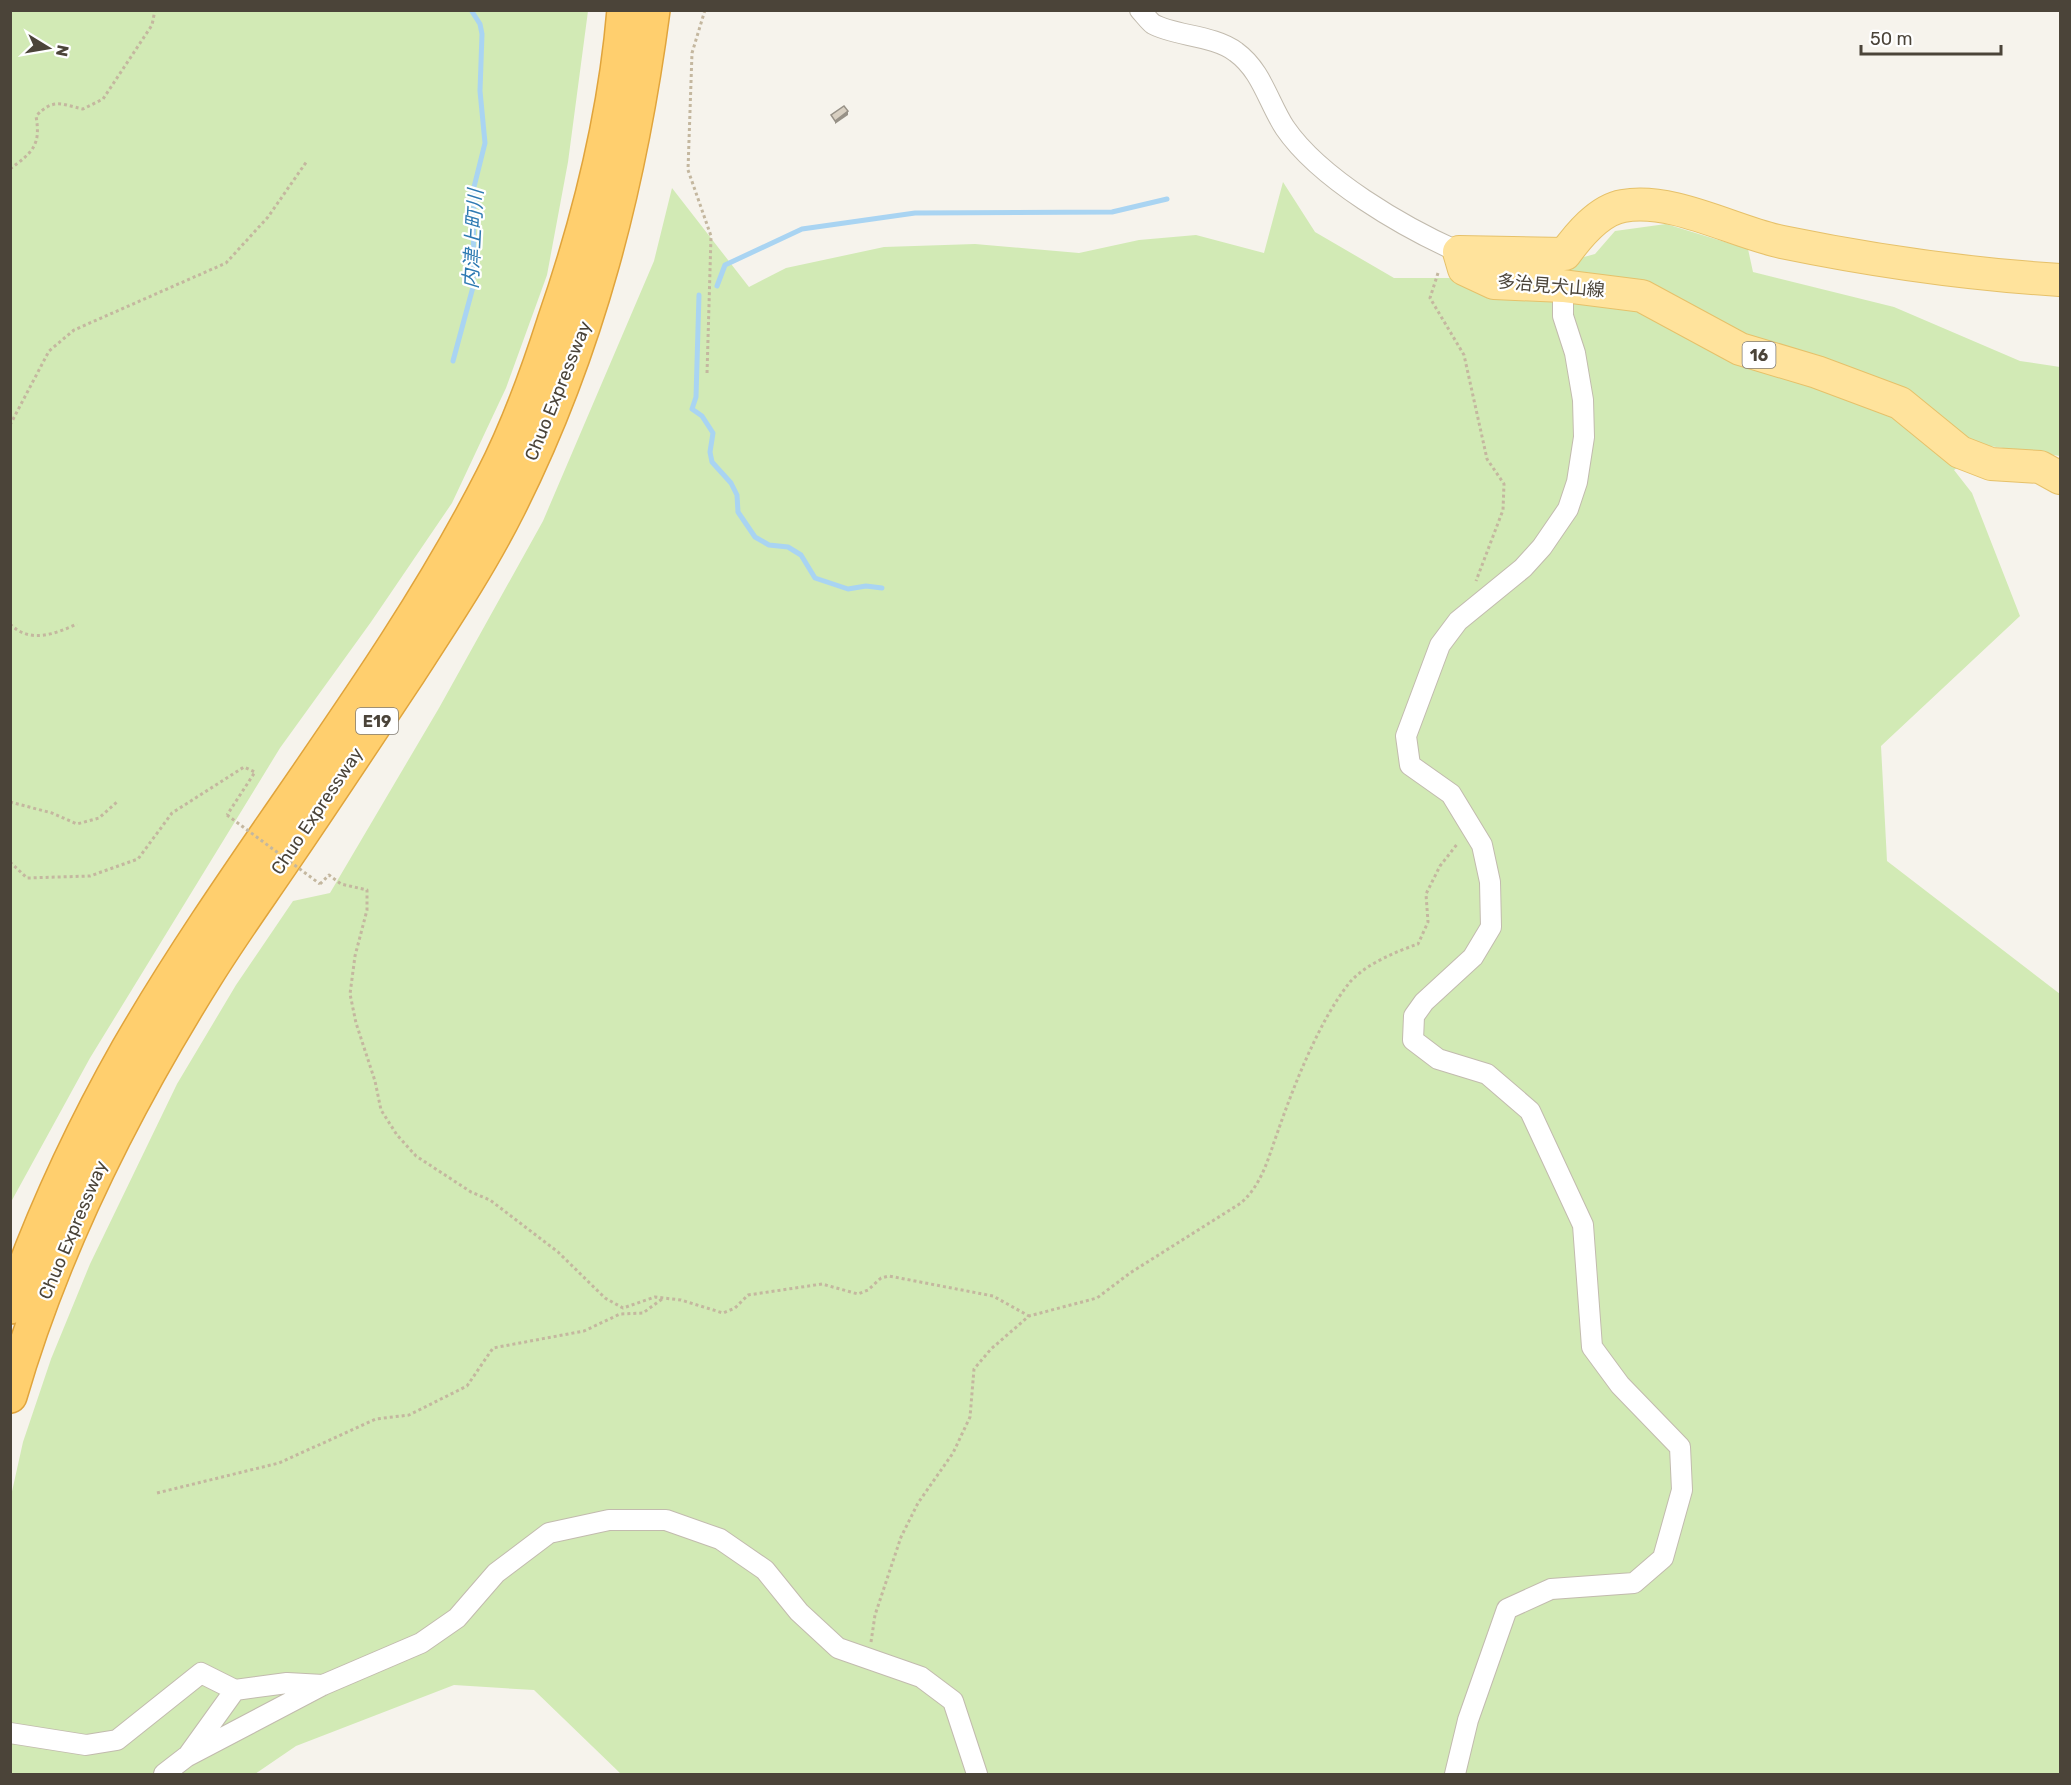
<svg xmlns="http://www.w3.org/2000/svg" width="2071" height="1785" font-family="Rubik,'Noto Sans JP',sans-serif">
<rect width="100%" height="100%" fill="#f6f3ec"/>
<!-- green -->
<path fill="#d2eab5" d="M 11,10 L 588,11 L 568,162 L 547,275 L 506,388 L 452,503 L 371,622 L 280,748 L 90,1058 L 11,1202 Z
M 1283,182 L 1315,232 L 1394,278 L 1507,278 L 1595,254 L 1615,231 L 1666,224 L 1748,249 L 1753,272 L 1894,307 L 2020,361 L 2060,367 L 2060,456 L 1989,446 L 1954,470 L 1972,493 L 2020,616 L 1881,746 L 1887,861 L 2060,994 L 2060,1774 L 621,1774 L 534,1690 L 454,1685 L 296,1746 L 255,1774 L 11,1774 L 11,1496 L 23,1442 L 51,1359 L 90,1264 L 177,1084 L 236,985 L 293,901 L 330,893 L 439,708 L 543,521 L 654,261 L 672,188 L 749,287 L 786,268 L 884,247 L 975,244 L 1079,253 L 1139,240 L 1196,235 L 1264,253 Z"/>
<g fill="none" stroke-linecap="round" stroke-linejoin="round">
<!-- stream -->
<path stroke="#a9d4f2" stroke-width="5" d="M 717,286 L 725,265 L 802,229 L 915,213 L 1112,212 L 1167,199
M 699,295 L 696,397 L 692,409 L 702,416 L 713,433 L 710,452 L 712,462 L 731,483 L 737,495 L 738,512 L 755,537 L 769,545 L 788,547 L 801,555 L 815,578 L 848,589 L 866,586 L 882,588
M 453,361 L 473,287 L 474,187 L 485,143 L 480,91 L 482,34 L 480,24 L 471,10"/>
<!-- minor casing -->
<g stroke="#c2bbae" stroke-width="22">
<path id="minor" d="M 1140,10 C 1144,14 1149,21 1153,24 C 1174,36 1214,35 1236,52 C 1262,71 1268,102 1285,128 C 1320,179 1403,227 1459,252
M 10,1733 L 86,1745 L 117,1740 L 201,1673 L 235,1690 L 287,1683 L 323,1685
M 189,1754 L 235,1690
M 164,1774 L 186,1757 L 323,1685 L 421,1643 L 457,1618 L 496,1573 L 549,1533 L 609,1520 L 666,1520 L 720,1539 L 765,1570 L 799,1612 L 838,1648 L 921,1677 L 953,1701 L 977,1774
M 1455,1774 L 1468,1720 L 1507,1609 L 1551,1589 L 1634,1583 L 1663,1558 L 1682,1490 L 1680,1447 L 1620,1385 L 1592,1347 L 1583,1225 L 1530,1111 L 1487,1074 L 1438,1059 L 1413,1040 L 1414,1016 L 1424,1002 L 1473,957 L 1491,927 L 1490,882 L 1482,845 L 1451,794 L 1410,765 L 1406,736 L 1440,645 L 1458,621 L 1523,568 L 1542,547 L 1568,509 L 1577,482 L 1584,437 L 1583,400 L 1575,353 L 1563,316 L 1563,286"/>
</g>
<!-- primary casing -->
<g stroke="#e6c16a" stroke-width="34">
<path id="primary" d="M 2060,280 C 1966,274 1874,261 1782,242 C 1734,232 1673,197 1623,206 C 1599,210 1578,236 1565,254 L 1459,252 L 1464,269 L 1494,283 L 1563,286 L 1642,296 L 1740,349 L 1817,372 L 1900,403 L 1960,452 L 1991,464 L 2040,467 L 2060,478"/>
</g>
<!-- motorway casing -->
<g stroke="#e0a43c" stroke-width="36">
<path id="motorway" d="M 10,1307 C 41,1219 82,1130 128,1049 C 241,853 389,680 492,478 C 518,428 537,375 554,322 C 589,221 615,118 624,10
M 10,1396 C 53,1247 124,1107 206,976 C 232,934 261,894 288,854 C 329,794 369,733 409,673 C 444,619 480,565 509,507 C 588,350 630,184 653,10"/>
</g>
<!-- path -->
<path stroke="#c4b79f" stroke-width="3" stroke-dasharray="3 3" stroke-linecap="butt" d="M 705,10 L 692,53 L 688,170 L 711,236 L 707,374
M 10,169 C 33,152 41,145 36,116 C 54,98 60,104 83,109 L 103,99 L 152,25 L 155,10
M 1438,273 L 1430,298 L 1464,355 L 1487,459 L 1504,484 L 1503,510 L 1476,581
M 10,425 L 49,351 L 74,330 L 226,263 L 268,217 L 307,161
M 10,624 C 30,644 55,634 77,624
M 10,802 L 52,813 L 77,824 L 99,818 L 118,801
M 10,862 L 27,878 L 90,876 L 138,859 L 172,813 L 244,767 L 255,772 L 227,815
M 320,884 L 329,875 L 341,884 L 367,890 L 367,910 L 355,956 L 350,994 L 356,1023 L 375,1081 L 381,1110 L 397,1135 L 416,1156 L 471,1192 L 490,1200 L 558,1252 L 605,1298 L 623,1308 L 655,1297 L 681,1300 L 723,1313 L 735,1308 L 748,1295 L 822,1284 L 858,1294 L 868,1290 L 881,1278 L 889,1276 L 993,1296 L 1029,1316
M 157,1493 L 279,1463 L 376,1419 L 409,1415 L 467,1386 L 493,1348 L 584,1331 L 620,1314 L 643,1313 L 662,1299
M 871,1642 L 875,1615 L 901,1537 L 918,1503 L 953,1453 L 970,1417 L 974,1369 L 991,1349 L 1029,1316 L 1097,1298 L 1130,1273 L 1241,1203 C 1263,1183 1268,1158 1278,1131 C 1294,1085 1320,1019 1350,982 C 1366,964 1395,952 1418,944 L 1428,922 L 1426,894 L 1440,866 L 1458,843"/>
<!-- minor -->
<use href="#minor" stroke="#fff" stroke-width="20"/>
<!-- primary -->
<use href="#primary" stroke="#ffe39c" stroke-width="32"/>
<!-- motorway -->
<use href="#motorway" stroke="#ffcf6e" stroke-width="33"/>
<!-- path-bridge -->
<path stroke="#c4b79f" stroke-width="3" stroke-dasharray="3 3" stroke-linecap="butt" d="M 227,815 L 320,884"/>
</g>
<!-- shaded-wall -->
<path fill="#979187" d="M 848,111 L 848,115 L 835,124 L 835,121 Z"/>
<!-- building -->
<path fill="#d8cfc1" stroke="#979187" stroke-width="1.5" d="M 844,106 L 848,111 L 835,121 L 831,115 Z"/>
<g text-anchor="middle" stroke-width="4.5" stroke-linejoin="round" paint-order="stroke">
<!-- shield labels -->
<g fill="#fff" stroke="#817c74" stroke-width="1.5">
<rect x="1742.5" y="342" width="33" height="26" rx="4.5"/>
<rect x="356" y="708" width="42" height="26" rx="4.5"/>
</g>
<g font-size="16" font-weight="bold" fill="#4b4439">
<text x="1759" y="361">16</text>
<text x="377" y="727">E19</text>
</g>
<!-- street labels -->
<g font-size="18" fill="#4b4439" stroke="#fff">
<text transform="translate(1551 286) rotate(5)" y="6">多治見犬山線</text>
<text transform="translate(558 391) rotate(-68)" y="6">Chuo Expressway</text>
<text transform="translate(317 811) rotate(-56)" y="6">Chuo Expressway</text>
<text transform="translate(73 1230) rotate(-67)" y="6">Chuo Expressway</text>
</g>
<!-- water labels -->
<g font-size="20" font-style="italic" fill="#2e7ab2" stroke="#fff">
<text transform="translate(473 239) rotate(-87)" y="7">内津上町川</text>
</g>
</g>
<!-- border -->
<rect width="2071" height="1785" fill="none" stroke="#4b4439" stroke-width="24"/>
<!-- north arrow -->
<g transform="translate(48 48) rotate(101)" stroke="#ffffff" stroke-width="4.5" paint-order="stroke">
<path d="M0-4.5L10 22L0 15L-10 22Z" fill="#4b4439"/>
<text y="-9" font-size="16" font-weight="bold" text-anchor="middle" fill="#4b4439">N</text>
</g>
<!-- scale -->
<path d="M1861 45v9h140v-9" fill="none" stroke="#4b4439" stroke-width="3"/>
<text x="1870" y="45" font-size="18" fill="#4b4439" stroke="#ffffff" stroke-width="4.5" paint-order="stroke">50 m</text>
</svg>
